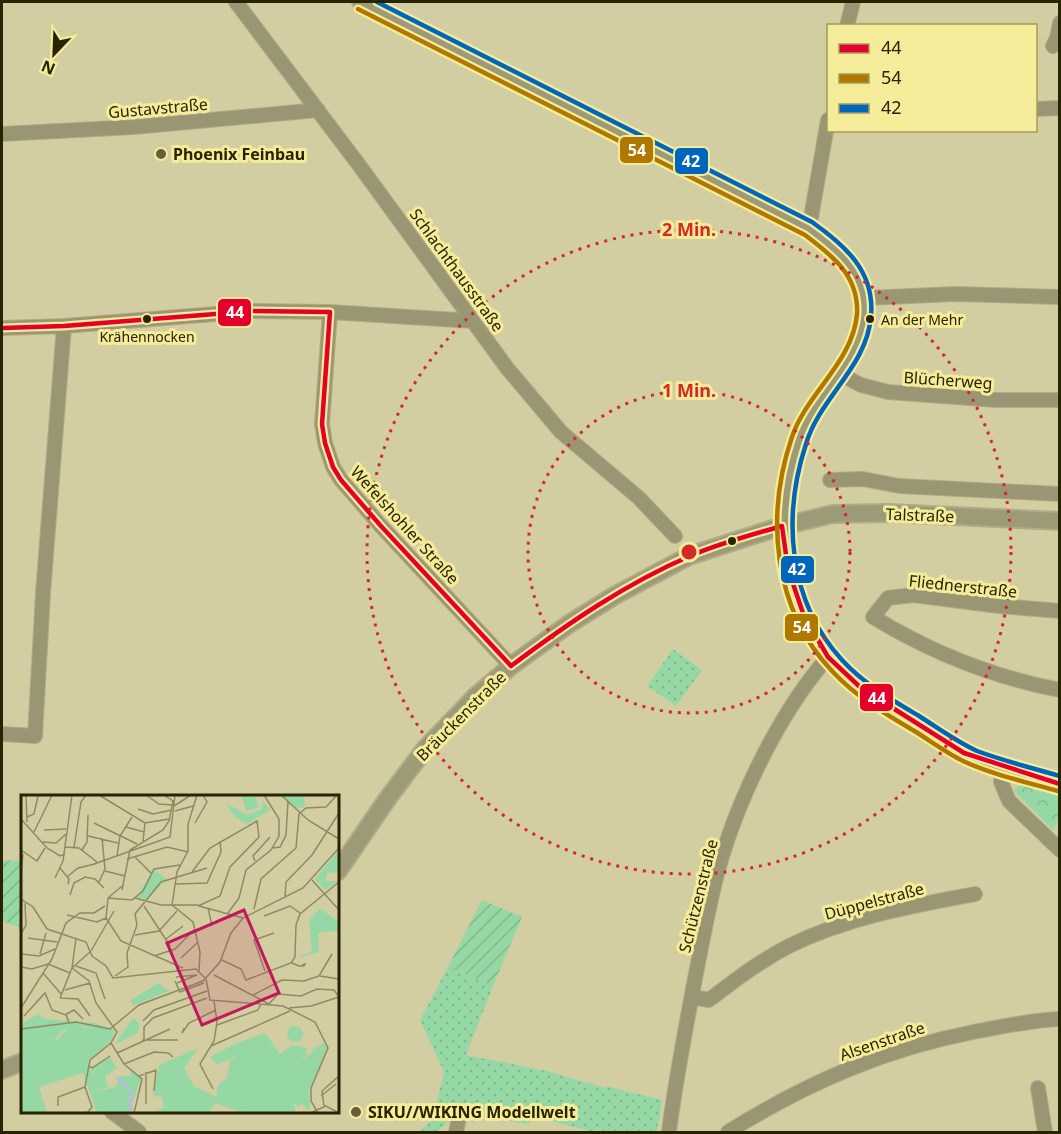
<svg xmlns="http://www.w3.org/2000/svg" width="1061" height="1134" font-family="'Noto Sans',sans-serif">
<defs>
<pattern id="grass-dots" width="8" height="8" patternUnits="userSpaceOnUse" patternTransform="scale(1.5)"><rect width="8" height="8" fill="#95d8a6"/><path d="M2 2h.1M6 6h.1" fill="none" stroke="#80b98d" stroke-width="1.8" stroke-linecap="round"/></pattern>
<pattern id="park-crowns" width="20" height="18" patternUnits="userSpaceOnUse" patternTransform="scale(1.5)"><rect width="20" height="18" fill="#95d8a6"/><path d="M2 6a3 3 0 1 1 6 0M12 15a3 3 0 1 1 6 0" fill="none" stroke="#80b98d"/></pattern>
<pattern id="garden-furrows" width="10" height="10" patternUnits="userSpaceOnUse" patternTransform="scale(1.5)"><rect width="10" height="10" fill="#95d8a6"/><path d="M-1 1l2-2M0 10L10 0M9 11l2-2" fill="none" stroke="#80b98d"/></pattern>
</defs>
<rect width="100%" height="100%" fill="#d3cea2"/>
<!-- grass -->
<path fill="url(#grass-dots)" d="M 673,649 L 702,670 L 676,706 L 647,686 Z
M 448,967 L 493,986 L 466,1055 L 547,1071 L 605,1088 L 606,1086 L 662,1100 L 657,1132 L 608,1132 L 595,1129 L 594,1132 L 532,1116 L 529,1124 L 448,1111 L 446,1125 L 436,1132 L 418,1132 L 432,1121 L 444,1072 L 420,1020 Z"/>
<!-- park -->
<path fill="url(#park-crowns)" d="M 1024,783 L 1059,797 L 1059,819 L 1053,830 L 1013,790 Z"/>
<!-- garden -->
<path fill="url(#garden-furrows)" d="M 2,860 L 22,861 L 22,928 L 2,921 Z
M 482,900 L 522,917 L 493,986 L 448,967 Z"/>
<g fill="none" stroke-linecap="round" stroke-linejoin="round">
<!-- minor casing -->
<g stroke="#b0ac89" stroke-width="16">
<path id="minor" d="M 236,2 L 359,165 L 507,368 L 561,432 L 639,498 L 675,536
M 847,26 L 853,2
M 1053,46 L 1057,38 L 1060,23
M 1036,109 L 1060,108
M 2,134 L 134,127 L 318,110
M 809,229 L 828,120
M 865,298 L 956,294 L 1060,297
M 330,312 L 473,321
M 2,328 L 64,326 L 253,311 L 330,312 L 322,424 L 325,443 L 333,467 L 341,480 L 380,525 L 511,666
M 838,373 L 861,385 L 888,392 L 996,400 L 1060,400
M 830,480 L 863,479 L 899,486 L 1060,494
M 1060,611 L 999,606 L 913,595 L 888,598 L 873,617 C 932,653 992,677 1060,690
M 2,734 L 35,736 L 43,593 L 64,326
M 1002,766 L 1001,782 L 1009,801 L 1060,850
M 692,997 L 709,1000 C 735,980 760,961 789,946 C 848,917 912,906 975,894
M 1038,1088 L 1045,1132
M 112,1112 L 139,1132
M 456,1132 L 460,1113
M 669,1132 C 675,1084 684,1037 693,989 C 699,958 705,926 712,895 C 729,816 775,718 828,657
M 728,1132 C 808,1082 885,1049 978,1031 C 1005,1026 1032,1020 1060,1019"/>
</g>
<!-- major casing -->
<g stroke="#b0ac89" stroke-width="20">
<path id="major" d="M 361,2 L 809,229 C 842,253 868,271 864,316 C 861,361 813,397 799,439 C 774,514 778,592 828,655 C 852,686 889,707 922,727 C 936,735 950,745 964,753 C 994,767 1028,774 1060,784
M 338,871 L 388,798 L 425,749 L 477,695 L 511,666 L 569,624 L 614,596 L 689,556 L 782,526 L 833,514 L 889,513 L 1060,521
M 2,1070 L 22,1062"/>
</g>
<!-- minor -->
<use href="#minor" stroke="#9a9674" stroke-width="14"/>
<!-- major -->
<use href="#major" stroke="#9d9a77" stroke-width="16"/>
<!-- bus-1 casing -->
<g stroke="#f5ec99" stroke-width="9">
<path id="bus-1" d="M 2,328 L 64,326 L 253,311 L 330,312 L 322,424 L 325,443 L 333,467 L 341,480 L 380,525 L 511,666
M 782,526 L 788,569 L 804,616 L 828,657 L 861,688 L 964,753 L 1060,784
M 511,666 C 567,624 625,584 690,556 C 720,543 751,535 782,526"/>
</g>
<!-- bus-2 casing -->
<g stroke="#f5ec99" stroke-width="9">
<path id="bus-2" d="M 358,9 L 805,235 C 833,256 859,276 857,314 C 853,362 806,394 792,437 C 765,516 773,609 832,671 C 856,697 887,715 916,732 C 932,742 947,753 963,761 C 993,775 1026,782 1058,791"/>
</g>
<!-- bus-3 casing -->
<g stroke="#f5ec99" stroke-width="9">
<path id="bus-3" d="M 377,2 L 812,222 C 846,246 875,272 871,316 C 867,367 820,397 806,444 C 782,517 788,601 842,660 C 864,684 892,700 919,716 C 938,728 957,742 977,751 C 1004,761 1032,768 1060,776"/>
</g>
<!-- bus-1 -->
<use href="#bus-1" stroke="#e4002b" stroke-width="4.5"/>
<!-- bus-2 -->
<use href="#bus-2" stroke="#af7800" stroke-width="4.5"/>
<!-- bus-3 -->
<use href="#bus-3" stroke="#0065bd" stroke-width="4.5"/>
</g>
<!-- distance rings -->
<g fill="none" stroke="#d62828" stroke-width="3" stroke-dasharray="3 6">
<circle cx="689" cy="552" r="161"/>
<circle cx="689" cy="552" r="322"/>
</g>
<!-- markers -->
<g fill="#645f39" stroke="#f5ec99" stroke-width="2">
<circle cx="161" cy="154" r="6"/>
<circle cx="356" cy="1112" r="6"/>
</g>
<g fill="#282301" stroke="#f5ec99" stroke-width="2">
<circle cx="147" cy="319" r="5"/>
<circle cx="870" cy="319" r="5"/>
<circle cx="732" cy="541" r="5"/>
</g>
<g text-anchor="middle" stroke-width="6" stroke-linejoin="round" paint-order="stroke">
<!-- bus labels -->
<g font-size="14" fill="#282301" stroke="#f5ec99" text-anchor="start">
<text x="881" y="325">An der Mehr</text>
<text x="147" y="342" text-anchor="middle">Krähennocken</text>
</g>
<!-- street labels -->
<g font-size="16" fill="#282301" stroke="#f5ec99">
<text transform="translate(158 108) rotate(-5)" y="6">Gustavstraße</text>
<text transform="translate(457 270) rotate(54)" y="6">Schlachthausstraße</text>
<text transform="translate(948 380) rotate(4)" y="6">Blücherweg</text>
<text transform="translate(920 515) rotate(2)" y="6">Talstraße</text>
<text transform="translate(405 525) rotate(48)" y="6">Wefelshohler Straße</text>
<text transform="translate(963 586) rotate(6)" y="6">Fliednerstraße</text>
<text transform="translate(461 716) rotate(-45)" y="6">Bräuckenstraße</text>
<text transform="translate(698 896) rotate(-76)" y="6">Schützenstraße</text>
<text transform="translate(874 901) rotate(-15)" y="6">Düppelstraße</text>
<text transform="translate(882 1041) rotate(-19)" y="6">Alsenstraße</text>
</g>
<!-- poi labels -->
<g font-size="16" font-weight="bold" fill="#282301" stroke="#f5ec99" text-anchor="start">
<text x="173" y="160">Phoenix Feinbau</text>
<text x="368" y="1118">SIKU//WIKING Modellwelt</text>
</g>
</g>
<!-- overview -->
<g transform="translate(21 795)">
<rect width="318" height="318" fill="#d3cea2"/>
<path d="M 261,0 L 283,0 L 284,12 L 275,13 ZM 24,234 L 38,236 L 35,244 L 25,241 L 26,248 L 11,258 L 0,255 L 0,241 ZM 297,252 L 305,255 L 275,309 L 252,309 L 241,296 L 280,272 L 277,266 L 295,257 ZM 89,262 L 96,273 L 84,282 L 87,292 L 74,297 L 71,290 L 75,271 Z" fill="#95d8a6"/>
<path d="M 242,5 L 249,15 L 226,29 L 214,22 L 205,8 L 226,20 L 241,14 ZM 318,55 L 318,77 L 306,78 L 304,86 L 318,86 L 304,95 L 294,84 ZM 299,113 L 318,127 L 318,144 L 317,136 L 301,137 L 297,139 L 298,157 L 276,163 L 291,156 L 288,125 ZM 137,188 L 148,196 L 113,210 L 109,206 ZM 17,219 L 24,224 L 74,228 L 94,235 L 90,246 L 67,266 L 68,276 L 75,271 L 71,290 L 74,297 L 94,292 L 99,281 L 110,280 L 109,275 L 120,283 L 111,309 L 112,318 L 76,318 L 62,278 L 18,292 L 26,318 L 0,318 L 0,255 L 11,258 L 12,250 L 26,248 L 25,241 L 36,245 L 59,240 L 83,247 L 77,235 L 62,231 L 46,233 L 37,240 L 36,236 L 27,239 L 24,234 L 0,241 L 0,229 ZM 244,238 L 259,259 L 271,250 L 287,253 L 284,256 L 287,259 L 277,266 L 280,272 L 242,296 L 252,309 L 273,309 L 275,318 L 223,318 L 194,308 L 189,316 L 194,318 L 131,318 L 143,312 L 141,302 L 132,301 L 138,270 L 177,253 L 163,273 L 173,291 L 195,302 L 197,290 L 206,283 L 209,265 L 215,262 L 214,249 ZM 304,248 L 306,252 L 305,259 L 288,294 L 289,313 L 286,316 L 282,309 L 276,312 L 276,304 L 305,255 L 297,252 L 292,261 L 288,261 L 294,252 Z" fill="#95d8a6"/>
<path d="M 133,74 L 145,84 L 126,105 L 116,102 Z" fill="#95d8a6"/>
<path d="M 112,223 L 119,229 L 117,238 L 93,250 ZM 50,230 L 77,235 L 90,243 L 83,247 L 59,240 L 36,245 ZM 214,249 L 215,261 L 196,270 L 189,262 Z" fill="#95d8a6"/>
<path d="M 220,0 L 234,0 L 238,12 L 225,16 ZM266 239a8 8 0 1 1 16 0a8 8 0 1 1-16 0Z" fill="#95d8a6"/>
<path fill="none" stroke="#babadd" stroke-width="3" d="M 96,282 L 110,297M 109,318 L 110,298"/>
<path fill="none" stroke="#8f8a62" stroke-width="1.5" d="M 5,0 L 6,27M 78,0 L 124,28 L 148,24M 125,0 L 138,9 L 151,10M 260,0 L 287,25 L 318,44M 153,11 L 170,0M 117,14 L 132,19 L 151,15M 154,16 L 172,11M 6,22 L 13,19 L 17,1M 0,24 L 26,53 L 39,61 L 44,59M 73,28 L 116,49M 174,28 L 186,7 L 182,0M 105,32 L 123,37M 23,35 L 45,34M 13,37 L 31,0M 67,41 L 97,48M 122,46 L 124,28M 22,47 L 35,48 L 45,39M 44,52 L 58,53 L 76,67M 53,52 L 60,7 L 65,0M 252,53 L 259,52 L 265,40 L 267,6M 0,55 L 16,66 L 24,53M 61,55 L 66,47 L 67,20M 96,61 L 99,41 L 111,22M 114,62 L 130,78M 106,64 L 146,52 L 167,57M 42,66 L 51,0M 234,66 L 232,61 L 249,42M 73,69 L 149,42 L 154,0M 39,73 L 48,84 L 47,89M 84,76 L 104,81M 0,77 L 2,59M 171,77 L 189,53 L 236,26 L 238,42 L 209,72 L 199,101 L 177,111M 46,82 L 57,73 L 74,69M 34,83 L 42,66M 291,85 L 318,115M 78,87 L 84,74 L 81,43M 155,89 L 186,88 L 200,57 L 199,46M 101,95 L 109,55 L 142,35 L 148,26 L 152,6 L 143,0M 49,100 L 53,88 L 64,82 L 74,84 L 83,93M 264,102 L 265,87 L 291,60 L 318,18M 87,103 L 85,123 L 100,146 L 162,173M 87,103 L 111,105 L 122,96 L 133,74 L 159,70M 87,103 L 101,91M 114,103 L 140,110 L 177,110M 0,104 L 12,112 L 26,134 L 65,147 L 71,161 L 85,171 L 92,183 L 175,174 L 185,184 L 189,205 L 262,211 L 294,227 L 307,253 L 290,293 L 290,306 L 297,318M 151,110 L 156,77 L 167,56 L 167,29 L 176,0M 151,110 L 172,127 L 179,157 L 178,176M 123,111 L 149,151M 178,111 L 222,123M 187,113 L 191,131M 233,114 L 240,84 L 275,53 L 278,19 L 285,13 L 305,12 L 316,0M 207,118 L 218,103 L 225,75 L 250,55 L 258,41 L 258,24 L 243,0M 46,120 L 76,127 L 85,123M 243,121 L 269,111 L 279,118M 0,139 L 5,130 L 4,108M 114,140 L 138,136 L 156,116M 7,143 L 36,147M 145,144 L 162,131M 70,156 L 93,116M 0,159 L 18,161 L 34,154M 19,159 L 25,138M 133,161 L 154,154 L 174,134M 160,163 L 177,147M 201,165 L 220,174 L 225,185 L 270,168 L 274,162 L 275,130 L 279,119 L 318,87M 271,168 L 278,171 L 283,171 L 284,169 L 281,170M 55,171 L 75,178 L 84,204M 0,172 L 11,174 L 27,169 L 49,178M 51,173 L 68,186 L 75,208 L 96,237 L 90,248 L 69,265 L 64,292 L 71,312 L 66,318M 51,173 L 55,143M 244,176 L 233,145 L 253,138M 22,178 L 41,200M 193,180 L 248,209M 94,181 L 107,172 L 106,158 L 116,130 L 114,119 L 140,87 L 186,73M 299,181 L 318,184M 155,182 L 176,180M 154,186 L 159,197 L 183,188M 156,188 L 176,180M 44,195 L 69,188M 232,200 L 261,185 L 283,186 L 298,181 L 311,159M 39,203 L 51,173 L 69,157M 39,203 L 57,204 L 69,221M 248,209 L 257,199 L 280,201 L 296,194 L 313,195 L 318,202M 0,213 L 31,164 L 45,128 L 59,118 L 73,118 L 84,111M 268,213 L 290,211 L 318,202M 44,220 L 53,215 L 62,224M 3,221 L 24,198 L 31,215 L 45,220 L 48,227M 122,226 L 133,215 L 186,196M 196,230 L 237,215 L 240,209M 163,233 L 161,238 L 168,228 L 195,215M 0,234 L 55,227 L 89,234 L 118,210 L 182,186 L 199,167 L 210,138 L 222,123 L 282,93 L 318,53M 123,244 L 123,232 L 132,223 L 186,203M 121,245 L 157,245M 90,248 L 103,269 L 121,284 L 113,318M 190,251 L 269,216M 96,258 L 149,234M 103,269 L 133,257 L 147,258 L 152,262M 69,271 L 71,273 L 89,261M 125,277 L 125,309M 118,281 L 135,275 L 133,296M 192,294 L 179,269 L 193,246 L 196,227 L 193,206M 300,301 L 315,289M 37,311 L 37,302 L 64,292M 303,311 L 301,296 L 318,281M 289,318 L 305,311 L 318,318"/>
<path fill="#c2185b" fill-opacity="0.15" stroke="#c2185b" stroke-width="3" d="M 223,115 L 258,198 L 181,230 L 146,148 Z"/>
<rect width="318" height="318" fill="none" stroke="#282301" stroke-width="3"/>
</g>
<circle cx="689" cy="552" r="9" fill="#d62828" stroke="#f5ec99" stroke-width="3"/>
<g font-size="18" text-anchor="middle" font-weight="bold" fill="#d62828" stroke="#f5ec99" stroke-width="6" stroke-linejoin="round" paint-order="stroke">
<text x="689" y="236">2 Min.</text>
<text x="689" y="397">1 Min.</text>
</g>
<g stroke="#f5ec99" stroke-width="2">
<rect x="619" y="136" width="35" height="28" rx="6" fill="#af7800"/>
<rect x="674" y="147" width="35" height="28" rx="6" fill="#0065bd"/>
<rect x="217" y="298" width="35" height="29" rx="6" fill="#e4002b"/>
<rect x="780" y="555" width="35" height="29" rx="6" fill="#0065bd"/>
<rect x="784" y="613" width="35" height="29" rx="6" fill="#af7800"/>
<rect x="859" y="683" width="35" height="29" rx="6" fill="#e4002b"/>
</g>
<g font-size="16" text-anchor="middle" font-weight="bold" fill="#fff">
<text x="637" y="156">54</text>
<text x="691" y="167">42</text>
<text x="235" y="318">44</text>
<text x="797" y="575">42</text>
<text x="802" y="633">54</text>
<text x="877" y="704">44</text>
</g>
<!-- border -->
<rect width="1061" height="1134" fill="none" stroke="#282301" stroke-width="6"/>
<!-- legend -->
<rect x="827" y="24" width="210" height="108" fill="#f5ec99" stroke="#a39c5c" stroke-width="1.5"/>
<rect x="839" y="44" width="30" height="9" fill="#e4002b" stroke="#a39c5c" stroke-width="1.5"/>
<text x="881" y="54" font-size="18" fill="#282301">44</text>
<rect x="839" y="74" width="30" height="9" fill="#af7800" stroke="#a39c5c" stroke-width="1.5"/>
<text x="881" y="84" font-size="18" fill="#282301">54</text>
<rect x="839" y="104" width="30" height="9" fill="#0065bd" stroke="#a39c5c" stroke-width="1.5"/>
<text x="881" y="114" font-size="18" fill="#282301">42</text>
<!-- north arrow -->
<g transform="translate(54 54) rotate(203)" stroke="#f5ec99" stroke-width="4.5" paint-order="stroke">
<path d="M0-4.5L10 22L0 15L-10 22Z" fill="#282301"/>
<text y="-9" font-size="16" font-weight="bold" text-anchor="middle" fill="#282301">N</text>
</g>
</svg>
